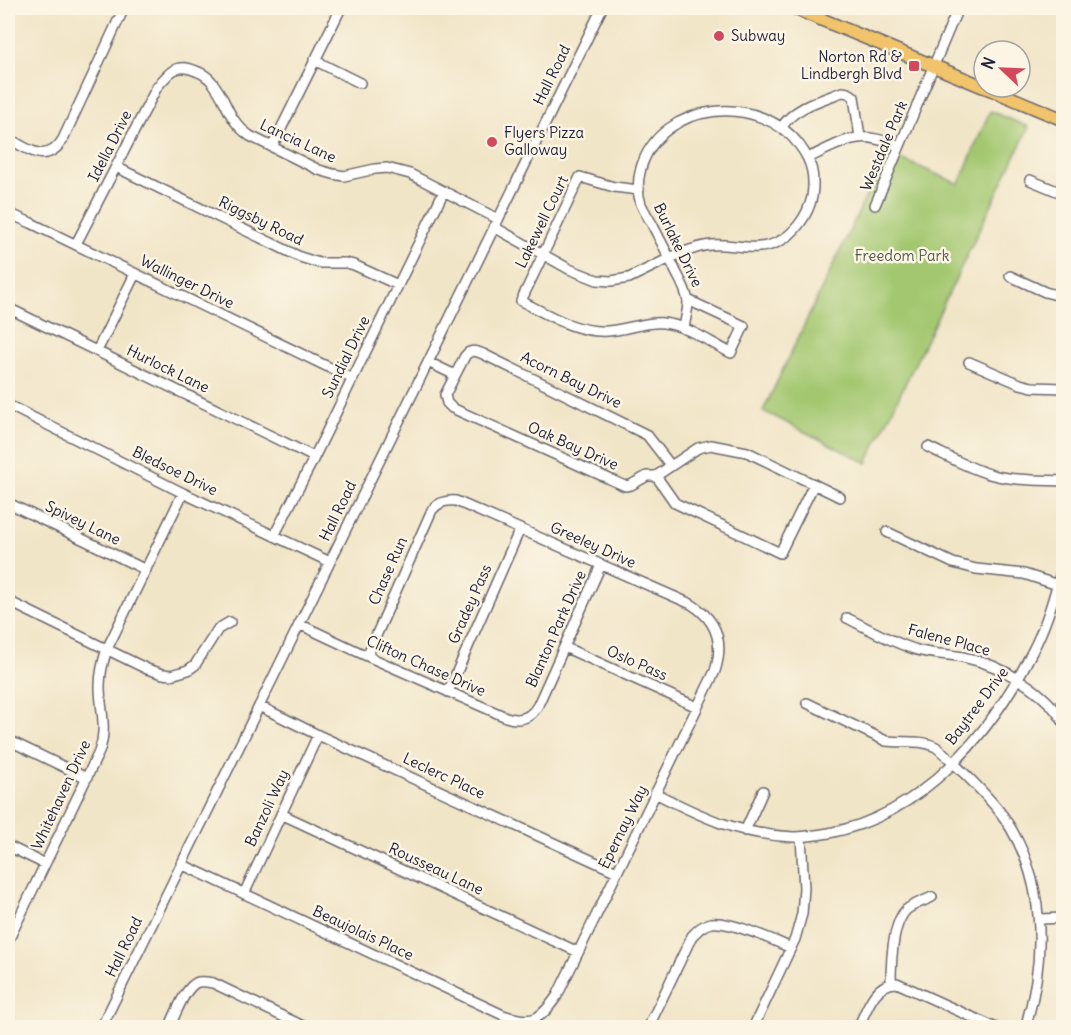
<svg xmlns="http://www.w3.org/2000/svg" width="1071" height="1035" font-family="Delius,sans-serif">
<rect width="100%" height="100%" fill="#fcf5e5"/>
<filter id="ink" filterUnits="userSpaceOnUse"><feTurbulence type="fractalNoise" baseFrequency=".0167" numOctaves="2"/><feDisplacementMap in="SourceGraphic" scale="12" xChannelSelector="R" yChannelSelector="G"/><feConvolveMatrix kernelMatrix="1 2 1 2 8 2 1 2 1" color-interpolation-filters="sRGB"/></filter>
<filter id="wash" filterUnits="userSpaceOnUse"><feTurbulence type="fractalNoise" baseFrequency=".008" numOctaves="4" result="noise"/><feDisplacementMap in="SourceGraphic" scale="24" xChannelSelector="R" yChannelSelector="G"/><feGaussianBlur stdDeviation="1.35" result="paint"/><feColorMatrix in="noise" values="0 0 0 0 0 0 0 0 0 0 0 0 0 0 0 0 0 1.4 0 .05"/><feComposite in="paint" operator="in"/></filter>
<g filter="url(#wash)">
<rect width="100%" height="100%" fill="#f1e5c7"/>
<!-- green -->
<path fill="#a3c770" stroke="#627456" stroke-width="1.5" d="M 990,111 L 1029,127 L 867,463 L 763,411 L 887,153 L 959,184 Z"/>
</g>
<g filter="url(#ink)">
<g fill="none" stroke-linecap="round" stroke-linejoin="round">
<!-- minor casing -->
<g stroke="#6a666c" stroke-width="12">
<path id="minor" d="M 314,60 L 360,83
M 782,127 C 794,107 822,100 842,92 C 847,92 850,93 854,97 L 860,137
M 8,138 C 27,149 47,166 63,139 L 124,8
M 272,147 L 341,8
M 808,158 C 824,151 841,140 858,138 C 872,136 887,142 900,146
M 116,167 L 300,257 L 319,263 L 346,263 L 354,265 L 398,285
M 1030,180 L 1064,194
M 639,190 L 614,187 L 580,177 L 521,301 C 549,315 576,333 608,331 C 625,330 648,321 663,323 C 686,325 711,343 731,353 L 744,326 L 688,300
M 875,205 L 958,8
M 8,213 L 31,223 L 353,379
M 494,227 L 569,269 L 597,280 L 611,281 L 629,278 L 664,261 L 672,257 C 685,252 697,246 711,245 C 733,243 757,253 778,242 C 795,234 808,215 812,197 C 815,176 812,162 800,146 C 760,92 661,101 641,168 C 638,179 637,193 641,204 C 644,211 648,217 652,224 C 660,240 669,256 676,272 C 681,281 687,292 688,302 C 688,310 685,320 684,329
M 76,244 L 157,87 C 169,72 177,62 196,71 C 202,73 208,77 212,82 C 228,101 227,120 250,136 L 319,170 L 333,174 L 344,176 L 375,169 L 387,168 L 410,174 L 498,219
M 1010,276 L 1045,292 L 1064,297
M 8,308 L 314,457
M 97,351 L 135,274
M 428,362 L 455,375
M 969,362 L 1020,384 L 1032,387 L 1064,388
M 8,405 L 183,493 L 330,562
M 928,447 C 949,457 970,469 993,475 C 1016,481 1040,480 1064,481
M 671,466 L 647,435 L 483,354 C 476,351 470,349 465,356 L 445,395 L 447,403 L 452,408 L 625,486 L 631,485 L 647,476 L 656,476 L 698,448 L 711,445 L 747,452 L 840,497
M 656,476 L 675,503 L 780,553 L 814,484
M 8,503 L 146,570
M 887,532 L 953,563 L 976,569 L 1024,574 L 1061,586
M 274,536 L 311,464 L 444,191
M 8,601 L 147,669 L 163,674 L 171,675 L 188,670 L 195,665 L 218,629 L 230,622
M 847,618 C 869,629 893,643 917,650 C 934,655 951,654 967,658 C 1001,665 1047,692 1064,723
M 299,624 L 367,656 L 506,717 C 520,722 531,718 538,705 L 601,565
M 564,647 L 697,707
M 448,692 L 520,529
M 807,703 L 886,741 C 903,743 921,739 936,747 C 947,755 956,766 966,775 C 979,788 992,801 1003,816 C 1046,878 1047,957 1025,1028
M 259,706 L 318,735 L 617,872
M 8,740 L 87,778
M 655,793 C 702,817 740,835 793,837 C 805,837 817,835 829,833 C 922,815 991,734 1032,652 C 1047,624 1055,593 1064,562
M 281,814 L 578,952
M 745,831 L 763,791
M 8,846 L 45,864
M 181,864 L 503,1015 C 533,1025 540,1020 557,996 L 715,671 C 724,643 717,620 691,604 L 456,501 C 446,500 439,502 432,510 L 367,656
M 244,894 L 318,735
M 1040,919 L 1064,918
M 8,941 L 99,752 C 108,726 100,712 100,686 C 100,674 103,661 107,649 L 183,493
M 891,983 C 891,965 892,924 906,910 C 913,904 924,901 932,897
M 101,1028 L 602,8
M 169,1028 C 175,1016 185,986 198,982 C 203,981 208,982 213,983 L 307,1028
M 648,1028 L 692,936 C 698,930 702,925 711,923 C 728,920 774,940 791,948
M 753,1028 L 795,939 L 802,914 L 804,888 L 801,837
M 858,1028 C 867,1009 874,983 897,983 L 996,1028"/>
</g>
<!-- major casing -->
<g stroke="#6a666c" stroke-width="15">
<path id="major" d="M 794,8 L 984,87
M 985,87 L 1064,120"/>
</g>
<!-- minor -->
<use href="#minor" stroke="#fff" stroke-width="9"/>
<!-- major -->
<use href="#major" stroke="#f1c36a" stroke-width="12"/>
</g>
</g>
<!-- markers -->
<g fill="#d1495b" stroke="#fcf5e5" stroke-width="2">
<circle cx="719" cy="36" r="6"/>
<rect x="908" y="60" width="12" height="12" rx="3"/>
<circle cx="492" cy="142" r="6"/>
</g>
<g text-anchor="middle" stroke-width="5" stroke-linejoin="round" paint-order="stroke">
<!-- poi labels -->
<g font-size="15" fill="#22223b" stroke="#fcf5e5" text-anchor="start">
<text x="731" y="41">Subway</text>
<text x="902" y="62" text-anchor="end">Norton Rd &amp;<tspan x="902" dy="17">Lindbergh Blvd</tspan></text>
<text x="504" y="138">Flyers Pizza<tspan x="504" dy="17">Galloway</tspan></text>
</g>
<!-- street labels -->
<g font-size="15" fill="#22223b" stroke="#fcf5e5">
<text transform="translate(552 75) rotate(-64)" y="5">Hall Road</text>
<text transform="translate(298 141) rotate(25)" y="5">Lancia Lane</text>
<text transform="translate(110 146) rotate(-63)" y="5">Idella Drive</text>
<text transform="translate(884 146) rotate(-67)" y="5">Westdale Park</text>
<text transform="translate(261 221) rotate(26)" y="5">Riggsby Road</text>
<text transform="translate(542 222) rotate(-64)" y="5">Lakewell Court</text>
<text transform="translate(678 245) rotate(64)" y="5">Burlake Drive</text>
<text transform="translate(187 282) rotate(26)" y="5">Wallinger Drive</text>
<text transform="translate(346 357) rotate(-64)" y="5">Sundial Drive</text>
<text transform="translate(168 369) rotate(26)" y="5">Hurlock Lane</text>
<text transform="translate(571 380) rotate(26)" y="5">Acorn Bay Drive</text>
<text transform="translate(573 446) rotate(24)" y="5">Oak Bay Drive</text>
<text transform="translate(175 471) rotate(26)" y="5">Bledsoe Drive</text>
<text transform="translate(338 511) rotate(-64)" y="5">Hall Road</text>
<text transform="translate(83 523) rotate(26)" y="5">Spivey Lane</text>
<text transform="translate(593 545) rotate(24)" y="5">Greeley Drive</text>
<text transform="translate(388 571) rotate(-66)" y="5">Chase Run</text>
<text transform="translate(470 604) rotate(-66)" y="5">Gradey Pass</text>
<text transform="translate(556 629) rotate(-66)" y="5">Blanton Park Drive</text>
<text transform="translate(949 640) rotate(15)" y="5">Falene Place</text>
<text transform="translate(637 663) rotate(24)" y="5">Oslo Pass</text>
<text transform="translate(426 666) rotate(24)" y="5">Clifton Chase Drive</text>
<text transform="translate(977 706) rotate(-53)" y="5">Baytree Drive</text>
<text transform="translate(444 776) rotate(25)" y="5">Leclerc Place</text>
<text transform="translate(61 795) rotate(-65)" y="5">Whitehaven Drive</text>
<text transform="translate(267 808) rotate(-65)" y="5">Banzoli Way</text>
<text transform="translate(623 827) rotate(-64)" y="5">Epernay Way</text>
<text transform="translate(436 869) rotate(25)" y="5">Rousseau Lane</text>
<text transform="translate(363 933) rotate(25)" y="5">Beaujolais Place</text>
<text transform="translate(124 947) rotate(-64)" y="5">Hall Road</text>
</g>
<!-- park labels -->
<g font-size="15" fill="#4f5c4e" stroke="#fcf5e5">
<text x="902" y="261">Freedom Park</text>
</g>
</g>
<!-- margin -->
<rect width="1071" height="1035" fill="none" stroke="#fcf5e5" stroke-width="30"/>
<!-- north arrow -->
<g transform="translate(1002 69) rotate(293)"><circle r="28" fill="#fcf5e5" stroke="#a5a1a1" stroke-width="1.5"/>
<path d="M0-4.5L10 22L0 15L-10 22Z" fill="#d1495b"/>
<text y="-9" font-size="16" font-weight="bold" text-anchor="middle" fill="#22223b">N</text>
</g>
</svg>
